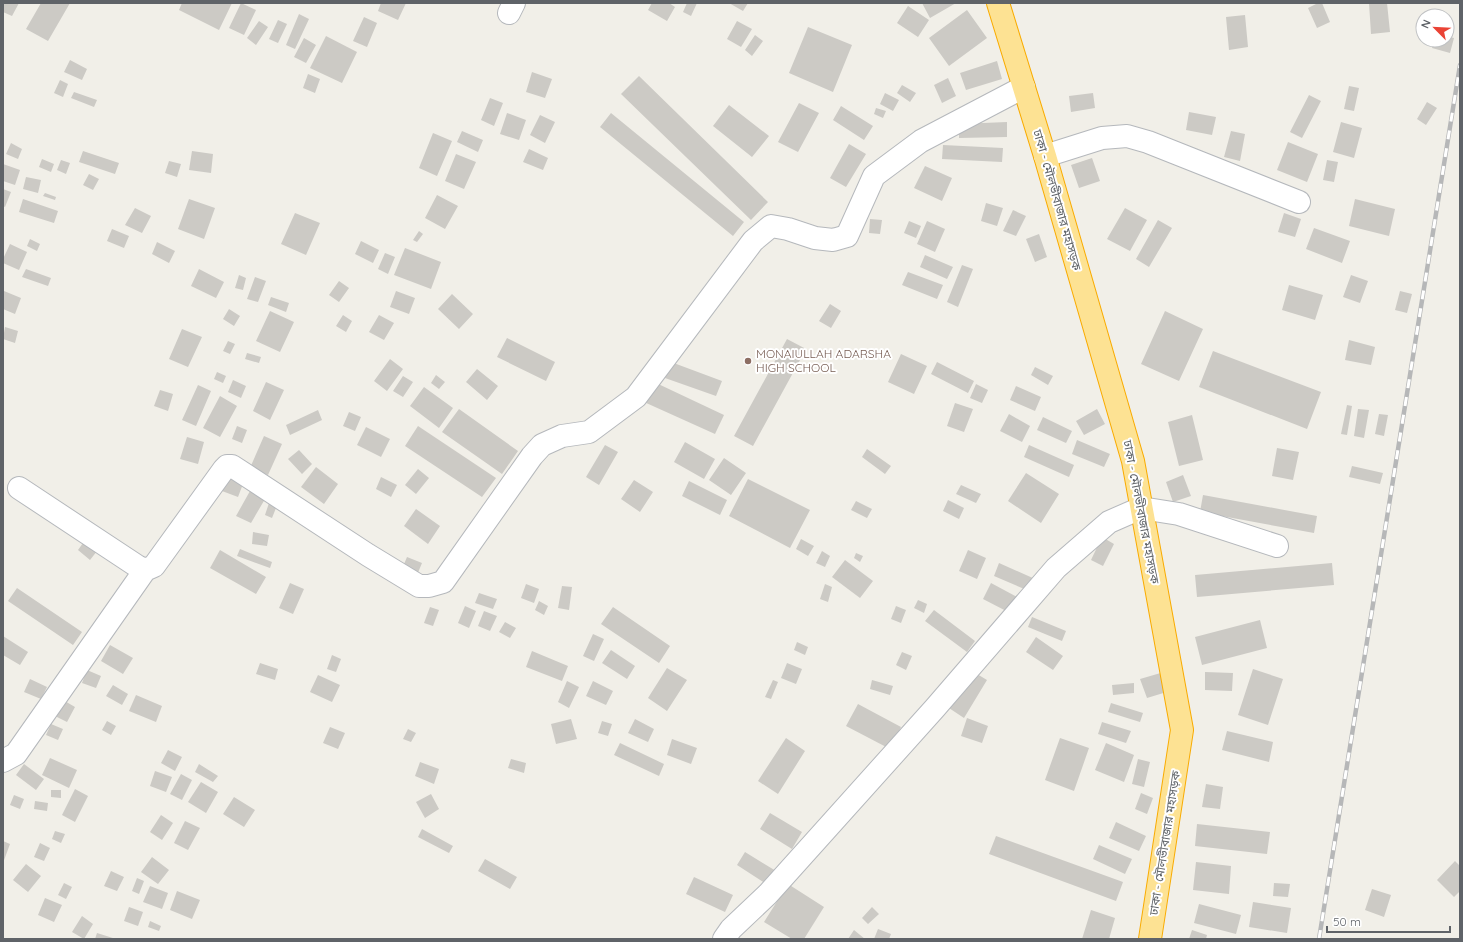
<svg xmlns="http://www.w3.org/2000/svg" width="1463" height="942" font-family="Quicksand,'Noto Sans Bengali',sans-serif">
<rect width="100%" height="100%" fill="#f1efe8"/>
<!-- building -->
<path fill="#cccac5" d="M 3,3 L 19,3 L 12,16 L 3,12 Z
M 41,3 L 70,3 L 48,41 L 26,29 Z
M 182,3 L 232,3 L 219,30 L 179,10 Z
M 241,3 L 256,10 L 244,35 L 229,28 Z
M 381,3 L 406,3 L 398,20 L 378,11 Z
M 652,3 L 669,3 L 675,7 L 667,21 L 648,10 Z
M 687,3 L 697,3 L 691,16 L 683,12 Z
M 729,3 L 748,3 L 743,11 Z
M 922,3 L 956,3 L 930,18 Z
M 1318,3 L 1322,3 L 1330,22 L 1317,28 L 1308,8 Z
M 1369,3 L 1387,3 L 1390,32 L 1371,34 Z
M 908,6 L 929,20 L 918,37 L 897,23 Z
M 967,10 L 987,38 L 949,66 L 929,38 Z
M 299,14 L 309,19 L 295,49 L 286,45 Z
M 1245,15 L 1248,47 L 1229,50 L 1226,17 Z
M 364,17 L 377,23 L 367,47 L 353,41 Z
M 278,20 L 287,24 L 278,43 L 269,39 Z
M 259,21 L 268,27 L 256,45 L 247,38 Z
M 737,21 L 752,29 L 741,47 L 727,39 Z
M 808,27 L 852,45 L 833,92 L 789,73 Z
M 755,35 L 763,41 L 752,56 L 745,50 Z
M 326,36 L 357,52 L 342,83 L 310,68 Z
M 1447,36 L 1454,38 L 1450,53 L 1432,48 L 1434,40 L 1447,40 Z
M 304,38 L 316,45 L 306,63 L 294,57 Z
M 70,60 L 87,69 L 82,80 L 64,72 Z
M 997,61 L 1002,79 L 966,90 L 960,73 Z
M 532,72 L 552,79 L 545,98 L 526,92 Z
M 308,74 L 320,79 L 315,93 L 303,88 Z
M 639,76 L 768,202 L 751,220 L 621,94 Z
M 948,78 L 956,96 L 942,103 L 934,85 Z
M 60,80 L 68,84 L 63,97 L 54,93 Z
M 902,85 L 916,93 L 910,102 L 897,93 Z
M 1349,86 L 1359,88 L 1354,111 L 1344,109 Z
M 74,92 L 97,100 L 94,107 L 71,98 Z
M 885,93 L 899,100 L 893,111 L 880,104 Z
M 1093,93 L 1095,108 L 1071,112 L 1069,96 Z
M 1309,95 L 1321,101 L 1302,138 L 1290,132 Z
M 490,98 L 503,103 L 494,126 L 481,120 Z
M 1427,102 L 1437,108 L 1426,125 L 1417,119 Z
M 799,103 L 819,113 L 798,152 L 778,142 Z
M 729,105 L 769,136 L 752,157 L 713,126 Z
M 841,106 L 873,126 L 864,140 L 833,120 Z
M 876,108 L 886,111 L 883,118 L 874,114 Z
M 1189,112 L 1216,117 L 1212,135 L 1186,130 Z
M 507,113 L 526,120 L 519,140 L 500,134 Z
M 611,113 L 744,222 L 733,236 L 600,127 Z
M 540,115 L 555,122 L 545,143 L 530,135 Z
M 1007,122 L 1007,137 L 959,138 L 959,124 Z
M 1341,122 L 1362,128 L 1354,158 L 1333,152 Z
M 462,131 L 483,140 L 478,152 L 457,142 Z
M 1231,131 L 1245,134 L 1240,161 L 1224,157 Z
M 433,133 L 452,141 L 437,176 L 419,168 Z
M 1288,142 L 1318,154 L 1307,182 L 1277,170 Z
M 11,143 L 22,149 L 18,159 L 6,154 Z
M 849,144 L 866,154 L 846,187 L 830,178 Z
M 943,145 L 1003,148 L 1002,162 L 942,159 Z
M 529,149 L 548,158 L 543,170 L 523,162 Z
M 83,151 L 119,163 L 115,174 L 79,162 Z
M 192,151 L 213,154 L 211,173 L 189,170 Z
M 456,154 L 476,162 L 464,189 L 445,181 Z
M 1092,158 L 1100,181 L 1079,188 L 1071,165 Z
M 42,159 L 54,164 L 51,172 L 39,167 Z
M 61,160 L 70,163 L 66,174 L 57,170 Z
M 1327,160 L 1338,162 L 1334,182 L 1323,180 Z
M 169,161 L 181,164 L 177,177 L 165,173 Z
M 3,164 L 20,170 L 15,185 L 3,181 Z
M 925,166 L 952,178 L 942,201 L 914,188 Z
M 89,174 L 99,179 L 93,190 L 83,185 Z
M 26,177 L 41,180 L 38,193 L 23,189 Z
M 3,189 L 11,192 L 5,207 L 3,206 Z
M 45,193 L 56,197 L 55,200 L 43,196 Z
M 437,195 L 458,206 L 445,229 L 425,218 Z
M 23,199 L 58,211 L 54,223 L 19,212 Z
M 189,199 L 215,208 L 204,239 L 178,229 Z
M 1355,199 L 1395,209 L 1389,236 L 1349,226 Z
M 986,203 L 1003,208 L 997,226 L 981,221 Z
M 135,208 L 151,216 L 142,233 L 125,225 Z
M 1125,208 L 1147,220 L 1130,251 L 1107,239 Z
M 1013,210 L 1026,216 L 1016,236 L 1003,231 Z
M 295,213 L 320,223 L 306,255 L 281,244 Z
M 1284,213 L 1301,219 L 1295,237 L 1278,232 Z
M 870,219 L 882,220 L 880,234 L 869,233 Z
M 1158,220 L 1172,228 L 1149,267 L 1136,259 Z
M 909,221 L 921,226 L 916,238 L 904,233 Z
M 927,221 L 945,229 L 935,252 L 917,244 Z
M 1314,228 L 1350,241 L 1342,263 L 1306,249 Z
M 112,229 L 129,236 L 124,248 L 107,241 Z
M 419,231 L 423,234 L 417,242 L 413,240 Z
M 1039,234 L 1047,257 L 1035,262 L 1026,239 Z
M 30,239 L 40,244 L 37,251 L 27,246 Z
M 361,241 L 379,250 L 373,263 L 355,254 Z
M 157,242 L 175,251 L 169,263 L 152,254 Z
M 10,244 L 27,252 L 19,270 L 3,263 L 3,259 Z
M 405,248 L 441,262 L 431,289 L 394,275 Z
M 385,253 L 395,257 L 388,274 L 378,269 Z
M 925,255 L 953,267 L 947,279 L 920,267 Z
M 962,265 L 973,269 L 958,307 L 947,302 Z
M 26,269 L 51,278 L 48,286 L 22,277 Z
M 199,269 L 224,282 L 216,298 L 191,286 Z
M 908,272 L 943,285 L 937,299 L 902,285 Z
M 239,275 L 246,278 L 243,290 L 235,288 Z
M 1351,275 L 1368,281 L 1360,303 L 1343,297 Z
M 255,277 L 266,281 L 258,302 L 247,299 Z
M 339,281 L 349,288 L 339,302 L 329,295 Z
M 1289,285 L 1323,295 L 1315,320 L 1282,310 Z
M 4,291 L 21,298 L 15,314 L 3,309 L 3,294 Z
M 396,291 L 415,298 L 409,314 L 390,307 Z
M 1400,291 L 1412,294 L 1407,313 L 1395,310 Z
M 452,294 L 473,314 L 459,329 L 438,309 Z
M 271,297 L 289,303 L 286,312 L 268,305 Z
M 830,304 L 841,311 L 831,328 L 819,321 Z
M 229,309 L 240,316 L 234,326 L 223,319 Z
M 270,311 L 294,322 L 280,352 L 256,341 Z
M 1165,311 L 1203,329 L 1179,381 L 1141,364 Z
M 343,315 L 352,321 L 346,332 L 336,326 Z
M 379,315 L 394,323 L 384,340 L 369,332 Z
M 5,327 L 18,331 L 15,343 L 3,339 Z
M 182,329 L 202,337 L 188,367 L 169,359 Z
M 507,338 L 555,362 L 546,381 L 497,357 Z
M 787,339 L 806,349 L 753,446 L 734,436 Z
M 1349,340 L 1375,347 L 1371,365 L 1345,360 Z
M 228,341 L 235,344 L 230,354 L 223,351 Z
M 1213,351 L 1321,392 L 1307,429 L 1199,387 Z
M 247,353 L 261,357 L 259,363 L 245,359 Z
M 901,354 L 927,366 L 914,394 L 888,382 Z
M 390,359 L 403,369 L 387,391 L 374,381 Z
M 671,362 L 722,381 L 716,396 L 665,378 Z
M 937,362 L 974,381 L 968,393 L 931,374 Z
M 1035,367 L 1053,376 L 1048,385 L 1031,375 Z
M 477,369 L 498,386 L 487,400 L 466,382 Z
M 217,372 L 226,376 L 223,383 L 214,379 Z
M 436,375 L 445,382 L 439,389 L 431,383 Z
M 403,376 L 413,382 L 403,397 L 393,391 Z
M 233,380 L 246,386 L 241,398 L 228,392 Z
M 266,382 L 284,390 L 270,420 L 253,411 Z
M 654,382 L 724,415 L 715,434 L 644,402 Z
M 976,384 L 988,390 L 982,403 L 970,398 Z
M 198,385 L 211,391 L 196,426 L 182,420 Z
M 1016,386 L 1041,397 L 1035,411 L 1010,400 Z
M 424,387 L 453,408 L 439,428 L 410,406 Z
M 160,390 L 173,394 L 168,411 L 154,406 Z
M 220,396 L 237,406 L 220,437 L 203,428 Z
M 955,403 L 973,409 L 964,432 L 947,426 Z
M 1347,405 L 1352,406 L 1347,435 L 1341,434 Z
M 459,409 L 518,451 L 502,474 L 442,432 Z
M 1097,409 L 1105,424 L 1084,435 L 1076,421 Z
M 1358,409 L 1369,410 L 1364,438 L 1354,436 Z
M 318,410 L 322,420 L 290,435 L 286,425 Z
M 349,412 L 361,417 L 355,431 L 343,426 Z
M 1009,414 L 1030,426 L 1022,442 L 1000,431 Z
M 1379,414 L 1388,415 L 1384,436 L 1375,434 Z
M 1192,415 L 1203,460 L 1179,466 L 1168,422 Z
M 1043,417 L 1072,431 L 1066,443 L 1037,430 Z
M 237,426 L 247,430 L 242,443 L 232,439 Z
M 418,426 L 496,478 L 482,497 L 405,446 Z
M 366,427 L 390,439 L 381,457 L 357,445 Z
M 264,436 L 282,444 L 268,475 L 250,468 Z
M 187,437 L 204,442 L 198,464 L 180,459 Z
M 1077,440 L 1110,454 L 1104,467 L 1072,454 Z
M 685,442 L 715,459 L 704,479 L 674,462 Z
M 605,445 L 618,452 L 599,485 L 586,477 Z
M 1029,445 L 1074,465 L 1069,477 L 1024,457 Z
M 1277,448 L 1299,452 L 1293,480 L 1272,476 Z
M 867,449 L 891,466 L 885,474 L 862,457 Z
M 299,450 L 312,464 L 302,474 L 288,459 Z
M 724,458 L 746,473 L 731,495 L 709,480 Z
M 1352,466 L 1383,473 L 1380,484 L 1349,477 Z
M 316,467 L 338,484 L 324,504 L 301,487 Z
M 418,469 L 429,478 L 416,494 L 405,485 Z
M 229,470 L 246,476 L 238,497 L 222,491 Z
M 1026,473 L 1059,494 L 1041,523 L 1008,501 Z
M 1183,475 L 1191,496 L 1173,502 L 1166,482 Z
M 381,477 L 397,485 L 391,497 L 376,489 Z
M 748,479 L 810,510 L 790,548 L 729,516 Z
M 634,480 L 653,492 L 640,512 L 621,499 Z
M 689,481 L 727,500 L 720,515 L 682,496 Z
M 961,485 L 981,494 L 976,503 L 956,494 Z
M 250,491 L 265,499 L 251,523 L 236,516 Z
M 1203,495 L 1317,516 L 1314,533 L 1200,512 Z
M 270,500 L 278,503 L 272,518 L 265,515 Z
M 948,500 L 964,508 L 959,519 L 943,511 Z
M 856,501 L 872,509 L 867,518 L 851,510 Z
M 416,509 L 440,526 L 428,544 L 404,526 Z
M 253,532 L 269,535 L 267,546 L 252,544 Z
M 88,536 L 101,546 L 90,560 L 78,550 Z
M 1102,537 L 1114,544 L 1103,566 L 1091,560 Z
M 801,539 L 814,546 L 808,556 L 796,549 Z
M 240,549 L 272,562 L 270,568 L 237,556 Z
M 220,550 L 266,577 L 256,594 L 210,568 Z
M 968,550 L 986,558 L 977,579 L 959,571 Z
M 822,551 L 830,556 L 825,567 L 816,563 Z
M 856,553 L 863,556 L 860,562 L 854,558 Z
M 407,557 L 422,563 L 417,575 L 402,569 Z
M 845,560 L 873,581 L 860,598 L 832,577 Z
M 999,563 L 1035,579 L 1029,591 L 994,576 Z
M 1332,563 L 1334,585 L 1197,597 L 1195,575 Z
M 290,583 L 304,589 L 293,614 L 279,608 Z
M 991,583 L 1019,598 L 1012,614 L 983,599 Z
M 526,584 L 539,589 L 534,603 L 521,598 Z
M 825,584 L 832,587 L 828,602 L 820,599 Z
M 562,586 L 572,587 L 569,610 L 558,608 Z
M 17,588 L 82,632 L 73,645 L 8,601 Z
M 479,593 L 497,599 L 493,609 L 475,603 Z
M 918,600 L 927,604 L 924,613 L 914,608 Z
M 539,601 L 548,606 L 544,615 L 535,610 Z
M 465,606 L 476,611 L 469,628 L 458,623 Z
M 896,606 L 906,610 L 901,623 L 891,619 Z
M 430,607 L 439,610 L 433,626 L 424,623 Z
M 613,607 L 670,646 L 659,663 L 601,624 Z
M 934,610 L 975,641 L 967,652 L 925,621 Z
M 484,611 L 497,616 L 490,631 L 478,626 Z
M 1032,617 L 1066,631 L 1062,641 L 1028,627 Z
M 1260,620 L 1267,648 L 1202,665 L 1195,637 Z
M 505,622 L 516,628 L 510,638 L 499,632 Z
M 593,634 L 604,639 L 594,661 L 583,656 Z
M 3,636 L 28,652 L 20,665 L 3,655 Z
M 1036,637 L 1063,656 L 1053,670 L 1026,652 Z
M 797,642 L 808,647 L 805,655 L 794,650 Z
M 110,645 L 133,658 L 123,674 L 101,661 Z
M 611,650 L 635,666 L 627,679 L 602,663 Z
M 532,651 L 568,666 L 562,681 L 526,667 Z
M 902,652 L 912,656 L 906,670 L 896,665 Z
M 332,655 L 341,659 L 336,672 L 327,669 Z
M 260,663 L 278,669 L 275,680 L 256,674 Z
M 787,663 L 802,669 L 796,684 L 781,678 Z
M 667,668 L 687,680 L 667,711 L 648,698 Z
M 1253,669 L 1283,679 L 1268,725 L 1238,715 Z
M 87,670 L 101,676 L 96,688 L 82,683 Z
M 972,671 L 987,680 L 964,718 L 949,708 Z
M 1164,672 L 1170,691 L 1147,698 L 1140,679 Z
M 1205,672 L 1233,673 L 1232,691 L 1205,690 Z
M 318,675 L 340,685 L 332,702 L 310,692 Z
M 30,679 L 47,687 L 41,699 L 24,692 Z
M 773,680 L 778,682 L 771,699 L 765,697 Z
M 872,680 L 893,686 L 890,695 L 870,689 Z
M 567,681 L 579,687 L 569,708 L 558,702 Z
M 593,681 L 613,691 L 606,705 L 586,696 Z
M 1134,683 L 1134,693 L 1113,695 L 1112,685 Z
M 113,685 L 128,694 L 122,705 L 106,696 Z
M 136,695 L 162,706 L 156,722 L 129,711 Z
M 63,700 L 75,707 L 67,722 L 55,716 Z
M 1111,703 L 1143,713 L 1140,722 L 1108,712 Z
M 858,704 L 901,727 L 890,749 L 846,726 Z
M 967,718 L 988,726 L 982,743 L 961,736 Z
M 571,719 L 577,739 L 556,744 L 551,724 Z
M 635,719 L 654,729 L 648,742 L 628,733 Z
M 107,721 L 116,726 L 111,735 L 102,730 Z
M 602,721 L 612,724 L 608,736 L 598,733 Z
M 1102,722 L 1131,731 L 1126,743 L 1098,734 Z
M 51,724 L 63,729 L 58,740 L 46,735 Z
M 330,727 L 345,733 L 338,749 L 323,743 Z
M 408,729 L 416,733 L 411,742 L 403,739 Z
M 1227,731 L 1273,742 L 1269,762 L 1222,750 Z
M 786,738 L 805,751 L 778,794 L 758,781 Z
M 1060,738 L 1089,748 L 1074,791 L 1045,780 Z
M 672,739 L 697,748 L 691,764 L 667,755 Z
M 620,743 L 664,764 L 659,776 L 614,755 Z
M 1106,743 L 1134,755 L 1124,782 L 1095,770 Z
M 168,750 L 182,757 L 175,771 L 161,763 Z
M 50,758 L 77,770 L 69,788 L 42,775 Z
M 511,759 L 526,763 L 524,773 L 508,768 Z
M 1138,759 L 1150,762 L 1144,787 L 1132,784 Z
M 420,762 L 439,769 L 434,784 L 415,776 Z
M 24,764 L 44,779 L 36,790 L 16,775 Z
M 199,764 L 218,776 L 213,782 L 195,772 Z
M 155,771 L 172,777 L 166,792 L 150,786 Z
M 181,774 L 192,780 L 182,800 L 170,794 Z
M 201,782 L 218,792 L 206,813 L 188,802 Z
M 1206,784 L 1223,787 L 1220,809 L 1202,807 Z
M 75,789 L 88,796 L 75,822 L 62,815 Z
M 51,790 L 61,790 L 61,798 L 51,797 Z
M 1141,793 L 1153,798 L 1147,814 L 1135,809 Z
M 431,794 L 439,809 L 425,818 L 416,802 Z
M 14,795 L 24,799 L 20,809 L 10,805 Z
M 234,797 L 255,810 L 244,827 L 223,814 Z
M 35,801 L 48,803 L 47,811 L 34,809 Z
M 770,813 L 802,832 L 792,849 L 760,829 Z
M 161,815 L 173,823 L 162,840 L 150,832 Z
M 185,821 L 200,828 L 188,850 L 174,843 Z
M 1116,822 L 1146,836 L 1139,851 L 1109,838 Z
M 1197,824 L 1270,832 L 1267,854 L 1195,846 Z
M 422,829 L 453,846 L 449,853 L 418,837 Z
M 55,831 L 65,834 L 61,843 L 52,839 Z
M 996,836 L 1123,882 L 1116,901 L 989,854 Z
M 3,841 L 10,844 L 3,863 Z
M 40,843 L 50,848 L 44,861 L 34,857 Z
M 1099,845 L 1132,859 L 1125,874 L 1093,859 Z
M 745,852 L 776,871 L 768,885 L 737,865 Z
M 152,857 L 169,870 L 158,884 L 141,872 Z
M 485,859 L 517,877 L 510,889 L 478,871 Z
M 1455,861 L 1460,866 L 1460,891 L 1454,897 L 1437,880 Z
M 1196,862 L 1231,866 L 1229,894 L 1193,890 Z
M 26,864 L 41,876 L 28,892 L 13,880 Z
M 111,871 L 124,877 L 117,891 L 104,886 Z
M 694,877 L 733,895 L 725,912 L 686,894 Z
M 137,878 L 144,881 L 139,894 L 132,891 Z
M 64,883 L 72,887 L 66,899 L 58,895 Z
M 1274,883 L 1290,884 L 1288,897 L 1273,896 Z
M 788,884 L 824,907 L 804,939 L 792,939 L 764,922 Z
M 150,886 L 168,893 L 162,909 L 143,902 Z
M 1372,889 L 1391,895 L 1384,917 L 1365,910 Z
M 177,891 L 200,900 L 192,919 L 170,910 Z
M 45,898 L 62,905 L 54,922 L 38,915 Z
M 1253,902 L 1291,908 L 1287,933 L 1249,927 Z
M 1199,904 L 1241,915 L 1236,934 L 1194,923 Z
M 129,907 L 143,912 L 138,926 L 124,921 Z
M 872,907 L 879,914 L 868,924 L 862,918 Z
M 1091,910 L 1115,918 L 1109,939 L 1082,939 Z
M 82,916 L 93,924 L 84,939 L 72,932 Z
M 150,921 L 161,926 L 159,931 L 148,927 Z
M 878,929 L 891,934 L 889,939 L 874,939 Z
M 854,930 L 865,939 L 848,939 Z
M 1192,930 L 1207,935 L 1206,939 L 1189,939 Z
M 97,933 L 116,939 L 95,939 Z"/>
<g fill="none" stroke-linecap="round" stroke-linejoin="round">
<!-- minor casing -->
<g stroke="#b5b8bc" stroke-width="24">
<path id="minor" d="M 509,13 L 514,3
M 1045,156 L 1102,138 L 1127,136 L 1148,142 L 1299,202
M 19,488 L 137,566 L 145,570 L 154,566 L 224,469 L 227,466 L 232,466 L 368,555 L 419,586 L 429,586 L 443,582 L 532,456 L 542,445 L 562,436 L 589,432 L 636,397 L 753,241 L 771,226 L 788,229 L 815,238 L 833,240 L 847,236 L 874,176 L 921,141 L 1024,87
M 3,761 L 16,754 L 145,570
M 724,939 L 731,929 L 768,894 L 935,708 L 1056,568 L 1109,522 L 1141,508 L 1179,514 L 1277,546"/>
</g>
<!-- highway casing -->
<g stroke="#f9ab00" stroke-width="24">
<path id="highway" d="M 998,3 L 1045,156 L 1133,461 L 1182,730 L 1150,939"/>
</g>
<!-- minor -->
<use href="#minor" stroke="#fff" stroke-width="22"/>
<!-- highway -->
<use href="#highway" stroke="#fde293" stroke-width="22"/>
<!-- rail casing -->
<g stroke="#b6b7b8" stroke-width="4.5">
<path id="rail" d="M 1319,939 L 1460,65"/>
</g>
<!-- rail -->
<use href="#rail" stroke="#fff" stroke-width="3" stroke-dasharray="9" stroke-linecap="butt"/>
</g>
<!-- markers -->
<circle fill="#8d6e63" stroke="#fff" stroke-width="1.5" cx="748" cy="361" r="4"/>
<g text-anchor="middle" stroke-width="4" stroke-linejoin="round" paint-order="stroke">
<!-- street labels -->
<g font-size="12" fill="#5f6368" stroke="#fff">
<text transform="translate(1057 200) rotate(74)" y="4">ঢাকা - মৌলভীবাজার মহাসড়ক</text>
<text transform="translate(1141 512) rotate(79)" y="4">ঢাকা - মৌলভীবাজার মহাসড়ক</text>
<text transform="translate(1165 843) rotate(-81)" y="4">ঢাকা - মৌলভীবাজার মহাসড়ক</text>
</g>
<!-- education labels -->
<g font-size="12" fill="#785e54" stroke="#fff" text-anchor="start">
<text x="756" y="358">MONAIULLAH ADARSHA<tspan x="756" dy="14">HIGH SCHOOL</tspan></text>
</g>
</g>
<!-- border -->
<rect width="1463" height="942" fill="none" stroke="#5f6368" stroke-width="8"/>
<!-- north arrow -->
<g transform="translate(1435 28) rotate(294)"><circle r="19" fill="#ffffff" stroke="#bfc1c3"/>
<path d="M0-3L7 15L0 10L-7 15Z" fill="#ea4335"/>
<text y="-6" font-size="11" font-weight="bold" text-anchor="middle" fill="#5f6368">N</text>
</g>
<!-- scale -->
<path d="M1327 926v6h123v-6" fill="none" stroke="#5f6368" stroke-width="2"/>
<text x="1333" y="926" font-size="12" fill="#5f6368" stroke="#ffffff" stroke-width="3" paint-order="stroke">50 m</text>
</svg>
